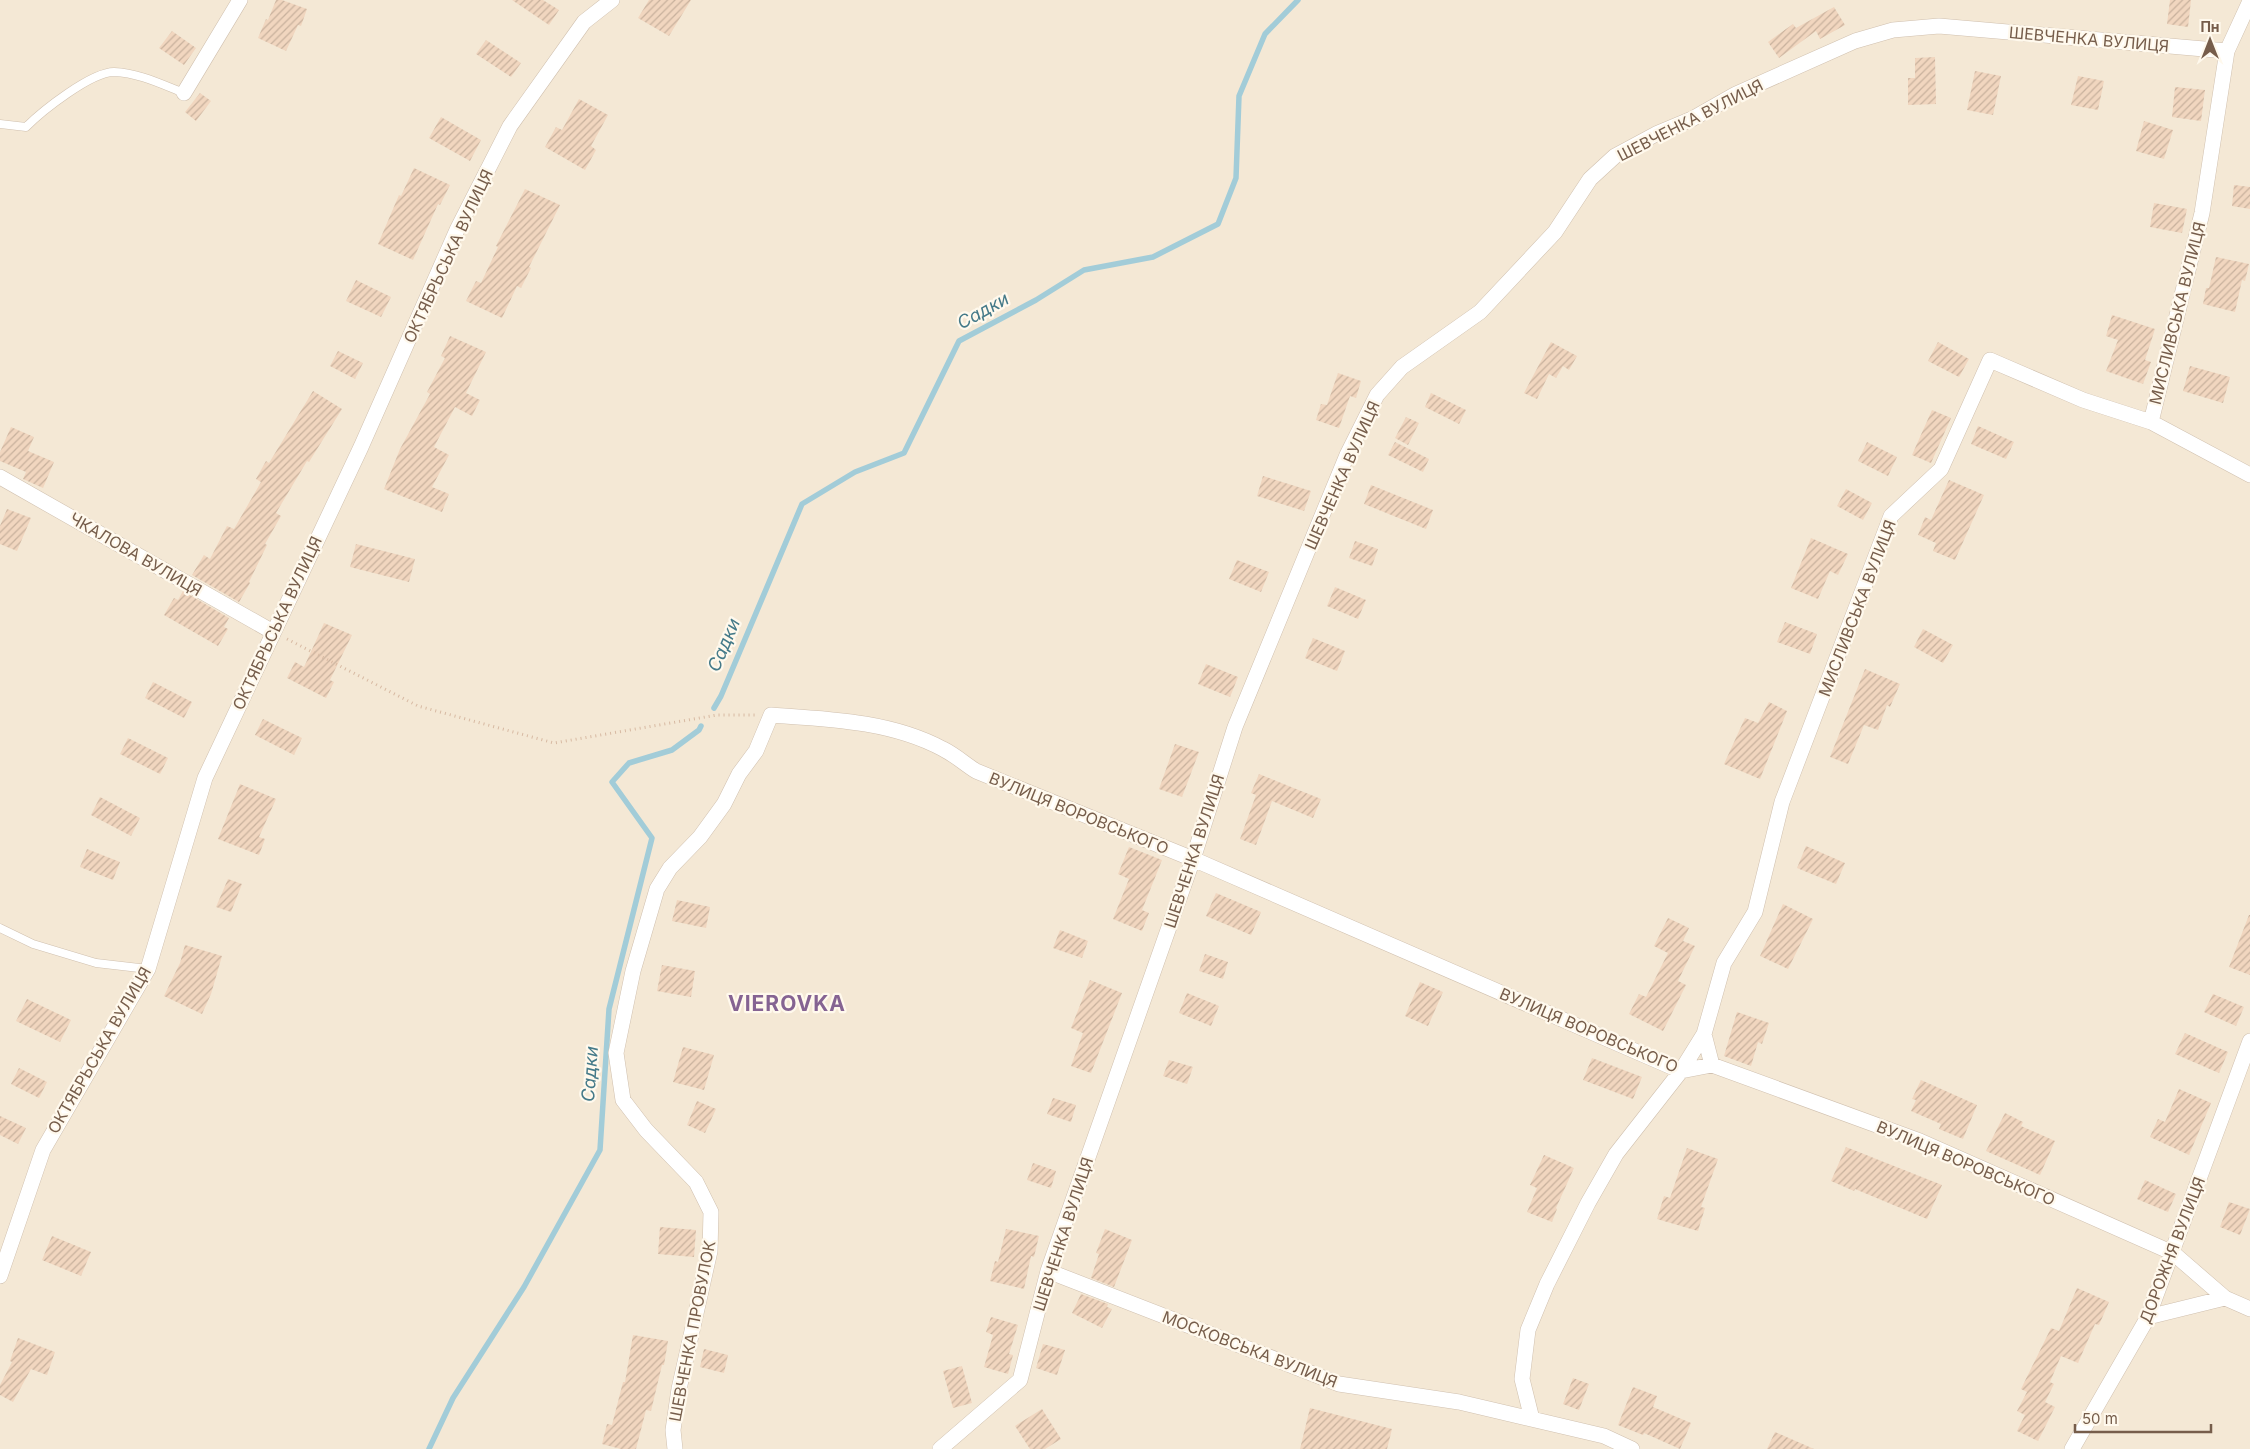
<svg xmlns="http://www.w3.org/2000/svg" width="2250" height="1449" font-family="Inter,sans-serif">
<defs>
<pattern id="building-hatch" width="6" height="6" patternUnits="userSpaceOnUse" patternTransform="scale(1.25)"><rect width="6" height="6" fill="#f1d6bf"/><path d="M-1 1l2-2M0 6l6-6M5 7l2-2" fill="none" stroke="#c8b19d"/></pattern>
</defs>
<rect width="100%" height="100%" fill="#fcf5e7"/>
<!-- residential -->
<path fill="#f4e8d5" d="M 0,0 L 2250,0 L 2250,1449 L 0,1449 Z"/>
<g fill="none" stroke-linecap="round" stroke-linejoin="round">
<!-- stream -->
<path stroke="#a2ccd8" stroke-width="5.5" d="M 714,708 L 721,696 L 802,504 L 855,472 L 904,453 L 959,341 L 1036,300 L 1084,270 L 1153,257 L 1218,224 L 1236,178 L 1239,96 L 1265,34 L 1298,0
M 429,1449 L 453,1398 L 524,1287 L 600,1150 L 609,1009 L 652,838 L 612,782 L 629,763 L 672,750 L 699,730 L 701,726"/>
</g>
<!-- building -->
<path fill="url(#building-hatch)" d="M 276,0 L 282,0 L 307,9 L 301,26 L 298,25 L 286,51 L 258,38 L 266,19 L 268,20 Z
M 512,0 L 543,0 L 559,10 L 549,25 Z
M 649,0 L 691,0 L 669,36 L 638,18 Z
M 2170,0 L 2191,0 L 2188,27 L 2167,24 Z
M 1834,7 L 1845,25 L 1820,39 L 1816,31 L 1779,58 L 1768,42 L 1793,24 L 1796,28 Z
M 172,31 L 196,48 L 184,65 L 159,48 Z
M 486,40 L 521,63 L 511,77 L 476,54 Z
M 1935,57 L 1936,104 L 1908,105 L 1908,78 L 1915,78 L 1915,58 Z
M 1975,71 L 2001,76 L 1993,115 L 1967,110 Z
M 2078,76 L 2104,81 L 2098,110 L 2071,105 Z
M 2175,87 L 2205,90 L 2201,121 L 2172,117 Z
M 200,93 L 211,101 L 196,121 L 185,112 Z
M 579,99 L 608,115 L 591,146 L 596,150 L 585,170 L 545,147 L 556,127 L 562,130 Z
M 441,117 L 481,140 L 470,161 L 429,138 Z
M 2144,121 L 2173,130 L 2164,159 L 2136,151 Z
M 414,168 L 450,185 L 440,205 L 438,204 L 413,260 L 378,244 L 399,195 L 401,196 Z
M 2234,185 L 2250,187 L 2250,209 L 2232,206 Z
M 525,189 L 560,205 L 529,267 L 531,268 L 521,288 L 517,286 L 502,318 L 466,301 L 476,281 L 481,283 L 498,247 L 496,246 Z
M 2154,203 L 2187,209 L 2182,233 L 2150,227 Z
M 2216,257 L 2249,264 L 2245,281 L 2242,280 L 2235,312 L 2203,304 L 2206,288 L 2209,288 Z
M 356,280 L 391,297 L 381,317 L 346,301 Z
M 2112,315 L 2155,329 L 2145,360 L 2151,362 L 2143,384 L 2106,371 L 2118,340 L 2106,336 Z
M 450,336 L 486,352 L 466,393 L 480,400 L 472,416 L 455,407 L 434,447 L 449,455 L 432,487 L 449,494 L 442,512 L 384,489 L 400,449 L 430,394 L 427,392 L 445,358 L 441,356 Z
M 1551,342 L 1577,356 L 1569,370 L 1563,366 L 1556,378 L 1549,374 L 1537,399 L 1524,393 Z
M 1938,342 L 1969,359 L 1959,377 L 1928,361 Z
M 338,351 L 363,363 L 355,379 L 330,366 Z
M 2190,366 L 2230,377 L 2223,403 L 2183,391 Z
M 1338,373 L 1361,381 L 1356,398 L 1350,396 L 1339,428 L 1316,420 L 1321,404 L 1327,405 Z
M 313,391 L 342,409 L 309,462 L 307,461 L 276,513 L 281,516 L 265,544 L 267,545 L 249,582 L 250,583 L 239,602 L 192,575 L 204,555 L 210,559 L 227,526 L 234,529 L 261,482 L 256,479 L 266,461 L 269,463 Z
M 1431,393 L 1466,410 L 1459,424 L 1425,407 Z
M 1932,410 L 1951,418 L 1931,463 L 1912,455 Z
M 1406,417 L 1419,423 L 1408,445 L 1395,438 Z
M 1978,426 L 2014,442 L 2006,459 L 1971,444 Z
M 11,427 L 34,437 L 28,451 L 54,462 L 43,488 L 23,479 L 26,472 L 0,461 L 0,452 Z
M 1395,442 L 1429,459 L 1423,472 L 1388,455 Z
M 1867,442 L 1897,457 L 1888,476 L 1858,461 Z
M 1263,476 L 1311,491 L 1304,511 L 1257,496 Z
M 1949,480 L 1984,495 L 1955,560 L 1933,551 L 1936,543 L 1918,535 L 1925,517 L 1931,520 Z
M 1371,485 L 1433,510 L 1426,529 L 1364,504 Z
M 1846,489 L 1872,503 L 1863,520 L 1837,506 Z
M 7,509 L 31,518 L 17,551 L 0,544 L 0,526 Z
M 1811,538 L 1848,554 L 1838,575 L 1830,571 L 1818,599 L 1791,588 Z
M 1355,541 L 1378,549 L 1372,566 L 1349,558 Z
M 356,544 L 415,559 L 409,582 L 350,567 Z
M 1237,560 L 1269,572 L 1261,592 L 1229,579 Z
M 1335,587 L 1366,600 L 1358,619 L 1327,606 Z
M 183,591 L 229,618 L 224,627 L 228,629 L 218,646 L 164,615 L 174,598 L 178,600 Z
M 1785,622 L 1817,634 L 1810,654 L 1777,642 Z
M 324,623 L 352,635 L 330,680 L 334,682 L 326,698 L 287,678 L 295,662 L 304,667 Z
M 1923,629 L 1953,645 L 1943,663 L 1914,647 Z
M 1313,638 L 1345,651 L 1337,671 L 1305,658 Z
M 1206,664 L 1238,677 L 1230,697 L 1198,684 Z
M 1865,669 L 1900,684 L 1890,707 L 1887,705 L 1878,730 L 1864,725 L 1848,764 L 1830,757 Z
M 153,682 L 192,702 L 184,718 L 145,698 Z
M 1769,702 L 1787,711 L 1760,779 L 1724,764 L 1745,718 L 1758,723 Z
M 263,719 L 302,738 L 294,755 L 255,735 Z
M 128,738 L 168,758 L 160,774 L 120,754 Z
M 1175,744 L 1199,752 L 1182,797 L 1159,789 Z
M 1259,774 L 1321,799 L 1313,818 L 1272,801 L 1256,845 L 1240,839 L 1256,795 L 1251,793 Z
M 240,784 L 276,799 L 259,837 L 265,839 L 259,855 L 218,839 Z
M 100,797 L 140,818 L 131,836 L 91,815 Z
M 1806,846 L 1845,863 L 1836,884 L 1797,868 Z
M 1129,847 L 1162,860 L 1142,910 L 1149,913 L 1142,931 L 1113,919 L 1129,879 L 1118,874 Z
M 87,849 L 120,862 L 113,880 L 80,867 Z
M 228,879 L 242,884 L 231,912 L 216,907 Z
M 1216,893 L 1261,912 L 1251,935 L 1206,916 Z
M 677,900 L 710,907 L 706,928 L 672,921 Z
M 1783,904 L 1813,919 L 1788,969 L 1760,956 Z
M 2249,915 L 2250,915 L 2250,975 L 2229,967 Z
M 1668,918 L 1689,928 L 1683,941 L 1695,946 L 1678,981 L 1686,985 L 1663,1031 L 1629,1014 L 1639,994 L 1646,997 L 1668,953 L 1654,946 Z
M 1060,930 L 1088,941 L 1082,958 L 1053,948 Z
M 185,945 L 222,956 L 211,994 L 202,1014 L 164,996 L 180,963 Z
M 1205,954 L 1228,962 L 1223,979 L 1199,971 Z
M 662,965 L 695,971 L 691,997 L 657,991 Z
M 1090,980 L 1122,993 L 1091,1073 L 1071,1066 L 1083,1033 L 1071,1028 Z
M 1420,982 L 1443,992 L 1428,1026 L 1405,1016 Z
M 1187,993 L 1219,1006 L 1211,1026 L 1179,1013 Z
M 2213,994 L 2244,1007 L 2236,1026 L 2204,1012 Z
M 27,999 L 71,1020 L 60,1042 L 16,1021 Z
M 1737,1012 L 1769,1023 L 1762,1044 L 1758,1042 L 1751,1066 L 1724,1056 Z
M 2185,1033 L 2228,1052 L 2219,1073 L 2175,1054 Z
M 683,1047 L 714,1055 L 704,1090 L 673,1082 Z
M 1592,1058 L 1642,1077 L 1633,1099 L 1583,1080 Z
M 1169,1060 L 1193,1067 L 1187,1084 L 1163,1076 Z
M 19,1068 L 47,1082 L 39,1098 L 11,1084 Z
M 1921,1080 L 1977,1105 L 1963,1139 L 1939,1129 L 1941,1124 L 1911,1111 L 1916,1100 L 1912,1099 Z
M 2179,1089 L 2211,1103 L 2189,1155 L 2150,1137 L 2158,1119 L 2165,1122 Z
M 1053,1098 L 1076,1105 L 1071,1122 L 1047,1114 Z
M 697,1101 L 716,1109 L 705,1133 L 687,1125 Z
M 2005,1113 L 2023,1122 L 2021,1126 L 2055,1141 L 2040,1175 L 1986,1151 Z
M 0,1116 L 26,1128 L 18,1144 L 0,1135 Z
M 1846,1147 L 1942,1185 L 1927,1219 L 1855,1189 L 1854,1191 L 1831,1181 Z
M 1687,1148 L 1718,1159 L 1701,1207 L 1705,1208 L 1698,1231 L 1657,1219 L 1664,1196 L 1670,1198 Z
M 1544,1155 L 1574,1168 L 1556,1208 L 1557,1209 L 1552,1222 L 1527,1212 L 1537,1188 L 1530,1185 Z
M 1033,1163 L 1056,1171 L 1051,1188 L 1027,1180 Z
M 2145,1180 L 2176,1194 L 2168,1212 L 2137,1199 Z
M 2229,1202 L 2250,1209 L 2240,1235 L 2220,1227 Z
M 660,1227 L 696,1230 L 694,1257 L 658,1254 Z
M 1006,1229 L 1039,1236 L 1034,1257 L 1031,1256 L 1024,1289 L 990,1281 L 995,1261 L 998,1262 Z
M 1105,1229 L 1132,1240 L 1114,1287 L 1091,1278 L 1099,1254 L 1096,1253 Z
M 52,1236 L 91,1252 L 81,1276 L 42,1260 Z
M 2077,1288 L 2109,1302 L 2099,1325 L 2095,1324 L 2078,1363 L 2061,1356 L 2050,1382 L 2054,1384 L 2045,1402 L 2055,1407 L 2038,1441 L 2017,1431 L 2025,1415 L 2017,1411 L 2027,1392 L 2021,1389 L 2051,1328 L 2059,1331 Z
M 1081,1294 L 1108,1304 L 1107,1307 L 1112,1309 L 1102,1328 L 1072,1313 Z
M 991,1317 L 1018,1325 L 1009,1354 L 1013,1355 L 1008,1374 L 984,1367 L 993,1335 L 986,1332 Z
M 633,1335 L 668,1341 L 664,1365 L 662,1365 L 651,1411 L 646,1410 L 636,1449 L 621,1449 L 602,1444 L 607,1424 L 612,1425 L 623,1382 L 625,1382 Z
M 18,1338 L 55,1352 L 47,1375 L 31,1369 L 13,1402 L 0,1395 L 0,1385 L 12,1362 L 10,1361 Z
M 1043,1344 L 1065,1350 L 1057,1375 L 1036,1368 Z
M 704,1349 L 728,1355 L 724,1373 L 700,1367 Z
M 962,1366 L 972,1403 L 953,1408 L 943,1371 Z
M 1573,1378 L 1589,1384 L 1579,1410 L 1563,1404 Z
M 1633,1387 L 1657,1396 L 1653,1407 L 1691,1423 L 1680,1449 L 1644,1433 L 1643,1435 L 1618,1425 Z
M 1310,1408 L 1392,1429 L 1387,1449 L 1300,1449 Z
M 1042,1409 L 1061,1439 L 1045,1449 L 1030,1449 L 1015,1426 Z
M 1775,1432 L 1814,1449 L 1767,1449 Z"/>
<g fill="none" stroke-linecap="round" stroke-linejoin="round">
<!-- lane casing -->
<g stroke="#d0c0af" stroke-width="9">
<path id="lane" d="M 0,124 L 26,127 C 42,111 91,72 114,72 C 139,73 161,84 184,93
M 0,928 L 33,944 L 96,963 L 148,969"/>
</g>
<!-- street casing -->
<g stroke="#d0c0af" stroke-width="16">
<path id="street" d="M 184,93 L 240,0
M 2151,422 L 2250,475
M 0,477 L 273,632
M 1704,1034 L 1712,1065
M 1048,1271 L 1339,1384 L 1459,1402 L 1604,1436 L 1632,1449
M 0,1276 L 43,1150 L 148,969 L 205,778 L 361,447 L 457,230 L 510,126 L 584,22 L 612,0
M 2148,1317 L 2225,1298
M 1532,1419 L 1522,1379 L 1528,1330 L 1547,1284 L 1588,1203 L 1616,1154 L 1681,1071 L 1704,1034 L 1724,963 L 1755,912 L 1782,802 L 1891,516 L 1941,469 L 1990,360 L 2083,400 L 2151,422 L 2202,213 L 2227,51 L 2250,1
M 675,1449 L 673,1430 L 679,1389 L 710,1251 L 711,1212 L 696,1182 L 646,1130 L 623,1100 L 616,1053 L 633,971 L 657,889 L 670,868 L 700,837 L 724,804 L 739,774 L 756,751 L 771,715 C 829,719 891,721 943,749 C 955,755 965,764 976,771 L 1193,859 L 1681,1071 L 1712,1065 L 1920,1141 L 2173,1253 L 2225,1298 L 2250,1309
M 940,1449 L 1020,1380 L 1048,1271 L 1193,859 L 1235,727 L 1347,455 L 1377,395 L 1402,367 L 1480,312 L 1555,232 L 1590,179 L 1615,156 L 1656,134 L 1692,119 L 1736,94 L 1855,41 L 1893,30 L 1939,26 L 2227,51
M 2072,1449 L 2148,1317 L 2250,1041"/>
</g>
<!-- path -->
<path stroke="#d7b9a2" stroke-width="3" stroke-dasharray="1 4" stroke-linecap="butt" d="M 287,639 L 418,706 L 554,743 L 717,715 L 755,715"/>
<!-- lane -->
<use href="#lane" stroke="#fff" stroke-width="8"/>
<!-- street -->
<use href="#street" stroke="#fff" stroke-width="15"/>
</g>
<g text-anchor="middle" stroke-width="4.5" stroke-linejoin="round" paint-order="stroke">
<!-- street labels -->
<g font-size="16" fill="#765d4b" stroke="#fff9ed">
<text transform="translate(2089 39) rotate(5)" y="6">ШЕВЧЕНКА ВУЛИЦЯ</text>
<text transform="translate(1690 120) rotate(-27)" y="6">ШЕВЧЕНКА ВУЛИЦЯ</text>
<text transform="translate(448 256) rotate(-65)" y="6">ОКТЯБРЬСЬКА ВУЛИЦЯ</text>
<text transform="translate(2177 313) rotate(-76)" y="6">МИСЛИВСЬКА ВУЛИЦЯ</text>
<text transform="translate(1342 475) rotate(-66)" y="6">ШЕВЧЕНКА ВУЛИЦЯ</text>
<text transform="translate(136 554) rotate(30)" y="6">ЧКАЛОВА ВУЛИЦЯ</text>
<text transform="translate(1857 608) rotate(-69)" y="6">МИСЛИВСЬКА ВУЛИЦЯ</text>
<text transform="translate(277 623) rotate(-65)" y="6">ОКТЯБРЬСЬКА ВУЛИЦЯ</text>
<text transform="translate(1079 813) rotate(22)" y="6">ВУЛИЦЯ ВОРОВСЬКОГО</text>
<text transform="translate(1194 851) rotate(-72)" y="6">ШЕВЧЕНКА ВУЛИЦЯ</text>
<text transform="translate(1589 1030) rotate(23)" y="6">ВУЛИЦЯ ВОРОВСЬКОГО</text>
<text transform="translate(99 1050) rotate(-60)" y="6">ОКТЯБРЬСЬКА ВУЛИЦЯ</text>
<text transform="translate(1966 1163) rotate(23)" y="6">ВУЛИЦЯ ВОРОВСЬКОГО</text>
<text transform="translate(1063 1234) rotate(-72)" y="6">ШЕВЧЕНКА ВУЛИЦЯ</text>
<text transform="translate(2172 1250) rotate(-69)" y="6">ДОРОЖНЯ ВУЛИЦЯ</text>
<text transform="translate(692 1331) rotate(-79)" y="6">ШЕВЧЕНКА ПРОВУЛОК</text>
<text transform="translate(1250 1349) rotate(21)" y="6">МОСКОВСЬКА ВУЛИЦЯ</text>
</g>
<!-- water labels -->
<g font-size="18" font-style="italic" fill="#457a89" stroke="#fff9ed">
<text transform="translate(983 311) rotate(-29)" y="6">Садки</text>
<text transform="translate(724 645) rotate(-67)" y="6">Садки</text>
<text transform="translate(590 1074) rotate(-86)" y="6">Садки</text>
</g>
<!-- district labels -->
<g font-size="21" font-weight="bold" letter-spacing="1" fill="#856392" stroke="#fff9ed">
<text x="787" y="1011">VIEROVKA</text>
</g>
</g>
<!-- north arrow -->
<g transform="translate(2210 40)" stroke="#fff9ed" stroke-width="4" paint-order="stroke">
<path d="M0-4L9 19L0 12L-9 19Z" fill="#765d4b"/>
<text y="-8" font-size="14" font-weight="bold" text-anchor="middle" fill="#765d4b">Пн</text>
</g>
<!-- scale -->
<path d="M2075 1424v8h136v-8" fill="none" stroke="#765d4b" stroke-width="2.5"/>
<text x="2082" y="1424" font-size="15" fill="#765d4b" stroke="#fff9ed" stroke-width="4" paint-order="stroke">50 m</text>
</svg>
